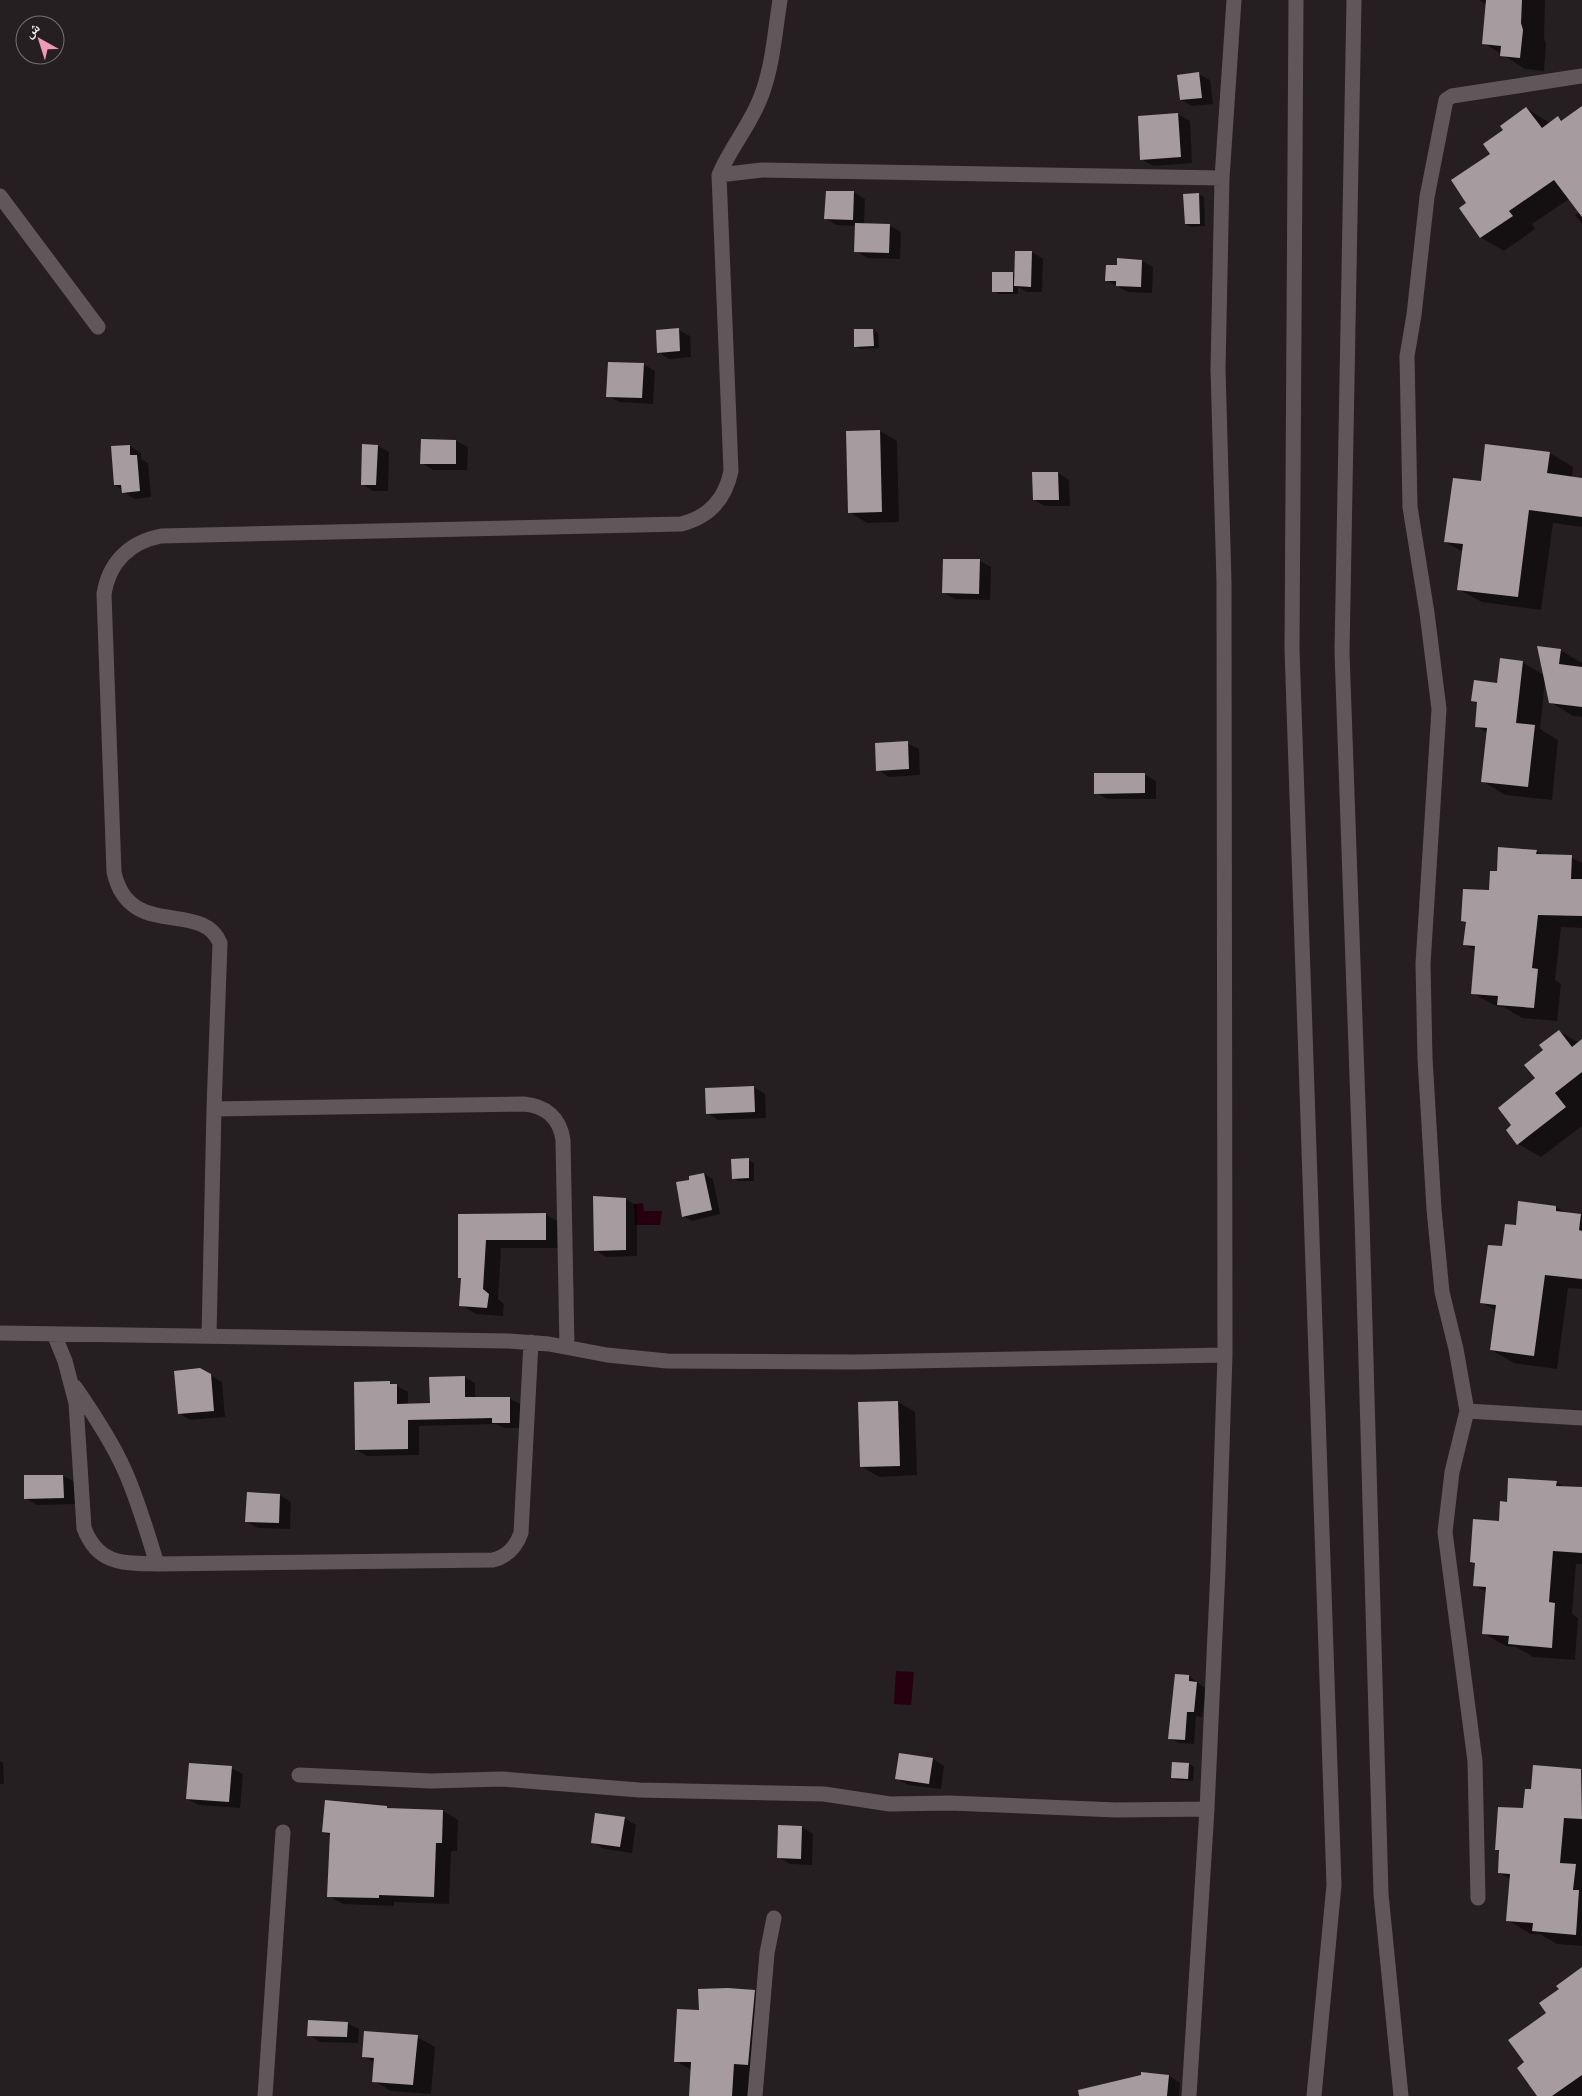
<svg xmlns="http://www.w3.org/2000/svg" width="1582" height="2096" font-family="'Playfair Display','Noto Naskh Arabic',serif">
<rect width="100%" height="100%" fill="#261f21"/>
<!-- water -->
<path fill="#26000f" d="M 643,1203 L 644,1211 L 662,1211 L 660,1225 L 635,1225 L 634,1204 Z
M 896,1671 L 914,1672 L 911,1705 L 894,1704 Z"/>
<!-- shadow -->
<path fill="#0007" d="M 1479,0 L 1545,0 L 1544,38 L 1546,44 L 1544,71 L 1525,69 L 1484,43 L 1487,5 Z
M 1199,74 L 1210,80 L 1213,104 L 1192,106 L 1181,100 Z
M 1526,108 L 1550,123 L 1558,118 L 1564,121 L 1582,109 L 1582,224 L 1575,215 L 1580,212 L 1569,199 L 1532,224 L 1535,229 L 1504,251 L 1480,237 L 1468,203 L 1504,130 Z
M 1178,114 L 1190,121 L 1192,163 L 1153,166 L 1141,159 L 1139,117 Z
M 854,192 L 865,199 L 864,225 L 889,225 L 901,232 L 900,259 L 867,258 L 856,251 L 856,226 L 837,225 L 826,219 Z
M 1198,194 L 1204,197 L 1205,226 L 1191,227 L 1186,224 Z
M 1032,252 L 1043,259 L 1042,292 L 1027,292 L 1018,287 L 1018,294 L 999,294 L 994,291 L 1012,273 L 1016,275 Z
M 1142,261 L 1153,267 L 1152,293 L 1128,292 L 1106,280 L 1118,266 Z
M 679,330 L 690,336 L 691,357 L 669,359 L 658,352 Z
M 873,330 L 878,333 L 879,348 L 861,349 L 855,346 L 855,331 Z
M 643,364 L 655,371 L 653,404 L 619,402 L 608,396 Z
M 880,431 L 897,441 L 899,522 L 867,523 L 849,512 Z
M 422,441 L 456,441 L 468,447 L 467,470 L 433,470 L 422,463 Z
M 130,446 L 141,453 L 141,459 L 148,463 L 151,497 L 134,499 L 115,485 Z
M 378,446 L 389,452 L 388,491 L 373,491 L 362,484 Z
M 1550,453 L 1573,467 L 1572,478 L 1582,479 L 1582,527 L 1553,523 L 1541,610 L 1482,602 L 1458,589 L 1463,552 L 1445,542 L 1482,483 Z
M 1058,473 L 1069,480 L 1070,506 L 1045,506 L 1034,500 Z
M 980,561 L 991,567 L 990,600 L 955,599 L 944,593 Z
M 1560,650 L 1582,663 L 1582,717 L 1573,716 L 1550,702 L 1545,681 L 1540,729 L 1558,740 L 1552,800 L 1505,795 L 1482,781 L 1487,733 L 1476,726 L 1478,704 L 1472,701 L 1498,684 L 1522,662 L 1544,675 Z
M 907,743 L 919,749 L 920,775 L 889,777 L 878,770 Z
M 1144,774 L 1156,781 L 1156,799 L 1107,799 L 1096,793 Z
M 1536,851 L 1544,855 L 1571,857 L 1582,863 L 1582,928 L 1561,927 L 1555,980 L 1561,984 L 1557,1021 L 1522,1018 L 1504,1007 L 1496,1006 L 1472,993 L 1476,951 L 1465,945 L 1467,924 L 1462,921 L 1490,892 L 1498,872 Z
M 1559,1031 L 1579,1043 L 1582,1040 L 1582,1126 L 1541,1157 L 1518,1144 L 1513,1125 L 1537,1079 L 1545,1050 Z
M 754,1087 L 765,1094 L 766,1118 L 718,1120 L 707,1113 Z
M 748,1160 L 754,1163 L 754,1181 L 738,1181 L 733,1178 Z
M 704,1174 L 713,1179 L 720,1214 L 692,1221 L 683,1216 L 691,1181 Z
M 626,1199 L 637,1206 L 637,1256 L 606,1257 L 595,1250 Z
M 1556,1207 L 1567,1213 L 1582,1216 L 1582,1289 L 1568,1288 L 1557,1369 L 1514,1363 L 1491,1350 L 1496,1311 L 1481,1302 L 1503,1248 L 1517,1226 Z
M 545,1214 L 561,1223 L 561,1248 L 501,1248 L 498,1299 L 504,1304 L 503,1316 L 476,1314 L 461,1305 L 463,1279 L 459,1277 L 459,1215 Z
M 210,1375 L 222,1382 L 225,1417 L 190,1420 L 179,1413 Z
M 464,1377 L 475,1383 L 475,1399 L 509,1398 L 520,1404 L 520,1428 L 504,1428 L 496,1424 L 419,1426 L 419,1455 L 367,1456 L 356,1450 L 389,1382 L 408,1392 L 408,1404 L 431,1404 Z
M 898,1402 L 915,1412 L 917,1475 L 879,1477 L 861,1466 Z
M 25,1476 L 63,1476 L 75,1482 L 75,1504 L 37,1505 L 25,1498 Z
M 1556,1482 L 1565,1487 L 1582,1488 L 1582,1564 L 1576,1564 L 1572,1614 L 1578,1618 L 1575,1660 L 1533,1657 L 1516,1647 L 1506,1646 L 1483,1633 L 1486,1592 L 1475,1585 L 1476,1564 L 1471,1562 L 1500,1522 L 1508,1503 Z
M 280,1495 L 291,1502 L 290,1529 L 258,1528 L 246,1521 Z
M 1189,1676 L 1206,1689 L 1202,1717 L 1196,1716 L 1194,1744 L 1179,1743 L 1170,1738 Z
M 900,1754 L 933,1759 L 944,1766 L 941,1789 L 908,1785 L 896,1778 Z
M 0,1761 L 3,1763 L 4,1784 L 0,1784 Z
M 1189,1764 L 1194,1767 L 1193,1781 L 1177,1780 L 1172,1777 Z
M 231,1768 L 243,1774 L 240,1808 L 199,1805 L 187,1799 Z
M 1581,1770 L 1582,1771 L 1582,1946 L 1557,1944 L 1540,1934 L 1531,1934 L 1507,1920 L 1510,1879 L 1499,1873 L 1500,1852 L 1496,1849 L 1525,1810 L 1532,1790 Z
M 389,1809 L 443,1811 L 458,1820 L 457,1851 L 451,1851 L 449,1904 L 394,1902 L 394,1906 L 343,1904 L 329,1896 L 331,1836 L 323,1831 Z
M 624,1818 L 636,1825 L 632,1853 L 604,1849 L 592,1842 Z
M 802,1827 L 813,1834 L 812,1865 L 790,1864 L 778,1857 Z
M 1582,1968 L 1582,2096 L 1539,2096 L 1526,2063 L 1560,1990 Z
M 754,1991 L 769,2000 L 763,2073 L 749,2073 L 747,2096 L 691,2096 L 691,2070 L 676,2061 L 700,2011 Z
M 347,2023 L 359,2029 L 358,2043 L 320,2042 L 309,2035 Z
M 417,2037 L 435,2047 L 431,2094 L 391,2091 L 374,2081 L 375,2063 L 364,2057 Z
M 1169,2076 L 1180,2083 L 1179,2096 L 1104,2096 Z"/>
<!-- building -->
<path fill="#a69c9f" d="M 1486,0 L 1522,0 L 1521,23 L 1523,30 L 1520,58 L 1500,56 L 1501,46 L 1482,44 Z
M 1199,72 L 1202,98 L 1180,100 L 1177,75 Z
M 1582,106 L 1582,217 L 1554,180 L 1509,211 L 1513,216 L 1480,238 L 1459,208 L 1466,203 L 1451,180 L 1490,154 L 1483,144 L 1503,130 L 1500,126 L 1526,107 L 1542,128 L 1558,116 L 1561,121 Z
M 1178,113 L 1181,157 L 1140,160 L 1138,116 Z
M 826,191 L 854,191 L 853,220 L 824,219 Z
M 1199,193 L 1200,224 L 1185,224 L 1183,194 Z
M 855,223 L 890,224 L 889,253 L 854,252 Z
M 1015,251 L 1032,251 L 1031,287 L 1014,286 Z
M 1117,258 L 1142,260 L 1141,287 L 1116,286 L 1116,281 L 1105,281 L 1106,265 L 1117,265 Z
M 992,272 L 1013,272 L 1013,292 L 992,292 Z
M 679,328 L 680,351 L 657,353 L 656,330 Z
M 854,329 L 873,329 L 874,346 L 854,347 Z
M 608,362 L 644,363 L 642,398 L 606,397 Z
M 880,430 L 882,512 L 848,513 L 846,431 Z
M 421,439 L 456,440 L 456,464 L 420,464 Z
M 362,444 L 378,445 L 376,485 L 361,485 Z
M 1485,444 L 1550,452 L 1547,473 L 1582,478 L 1582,517 L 1529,510 L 1518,597 L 1457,590 L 1463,544 L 1444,542 L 1453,478 L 1481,481 Z
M 130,445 L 130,455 L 137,455 L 140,491 L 122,493 L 121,485 L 114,485 L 111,446 Z
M 1032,472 L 1058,472 L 1059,500 L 1033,500 Z
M 943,559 L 980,559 L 979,594 L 942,593 Z
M 1537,646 L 1561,649 L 1559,664 L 1582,667 L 1582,707 L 1549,703 Z
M 1500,658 L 1523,661 L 1516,723 L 1535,725 L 1528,787 L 1481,782 L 1487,728 L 1475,727 L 1477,702 L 1471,701 L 1474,680 L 1497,683 Z
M 908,741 L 909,769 L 876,771 L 875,743 Z
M 1094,773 L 1145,773 L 1145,793 L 1094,794 Z
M 1498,847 L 1537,850 L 1536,854 L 1572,855 L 1571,879 L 1582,879 L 1582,916 L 1538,915 L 1532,968 L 1538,969 L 1534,1008 L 1497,1005 L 1498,996 L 1471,994 L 1475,946 L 1463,945 L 1466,922 L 1461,921 L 1463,889 L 1489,890 L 1490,871 L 1497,871 Z
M 1559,1030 L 1572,1047 L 1582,1039 L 1582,1072 L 1555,1093 L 1566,1107 L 1517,1145 L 1506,1130 L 1511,1125 L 1498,1108 L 1535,1078 L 1524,1065 L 1543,1050 L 1539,1045 Z
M 754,1086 L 755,1112 L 706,1114 L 705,1088 Z
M 749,1158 L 749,1178 L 732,1179 L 731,1159 Z
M 704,1173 L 712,1210 L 682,1217 L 676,1182 L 689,1180 L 689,1176 Z
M 593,1196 L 626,1198 L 626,1250 L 594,1251 Z
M 1518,1201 L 1556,1206 L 1556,1211 L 1581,1214 L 1579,1230 L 1582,1231 L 1582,1279 L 1545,1275 L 1534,1356 L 1490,1350 L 1496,1305 L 1480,1303 L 1488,1245 L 1502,1246 L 1505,1224 L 1516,1225 Z
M 546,1213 L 546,1240 L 486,1240 L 483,1289 L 489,1294 L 487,1308 L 459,1306 L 461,1278 L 458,1278 L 458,1214 Z
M 200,1368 L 211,1374 L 214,1411 L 178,1414 L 174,1371 Z
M 465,1376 L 465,1397 L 510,1397 L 510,1423 L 492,1423 L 492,1418 L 408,1420 L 408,1449 L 355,1450 L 354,1382 L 390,1381 L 390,1384 L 397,1384 L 397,1404 L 430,1403 L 429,1377 Z
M 898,1401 L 900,1466 L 860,1467 L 858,1402 Z
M 24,1475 L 63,1475 L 64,1498 L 24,1499 Z
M 1508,1478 L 1557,1481 L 1556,1486 L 1582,1487 L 1582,1553 L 1553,1551 L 1549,1602 L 1555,1603 L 1552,1648 L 1508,1644 L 1509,1636 L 1482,1634 L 1486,1587 L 1473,1586 L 1475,1563 L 1470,1562 L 1473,1519 L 1499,1521 L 1500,1501 L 1507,1502 Z
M 247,1492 L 280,1494 L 279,1523 L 245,1522 Z
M 1175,1674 L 1189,1675 L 1189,1681 L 1197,1682 L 1194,1712 L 1187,1712 L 1185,1740 L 1168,1739 Z
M 899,1753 L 933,1758 L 929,1784 L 895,1779 Z
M 1172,1762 L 1189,1763 L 1188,1779 L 1171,1778 Z
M 189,1763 L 232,1766 L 229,1802 L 186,1799 Z
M 1533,1765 L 1581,1769 L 1582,1819 L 1564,1818 L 1560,1863 L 1576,1864 L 1573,1890 L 1579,1890 L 1576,1935 L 1532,1931 L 1533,1923 L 1506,1921 L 1510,1874 L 1498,1873 L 1499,1850 L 1495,1850 L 1498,1807 L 1523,1808 L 1525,1789 L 1531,1789 Z
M 325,1800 L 387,1806 L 387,1808 L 443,1810 L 442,1843 L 436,1843 L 434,1897 L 379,1895 L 379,1898 L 327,1897 L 330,1833 L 322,1832 Z
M 595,1813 L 625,1817 L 620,1847 L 591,1843 Z
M 778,1825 L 802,1826 L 801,1859 L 777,1858 Z
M 1582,1967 L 1582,2075 L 1552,2096 L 1537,2096 L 1517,2068 L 1524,2062 L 1508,2040 L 1546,2013 L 1539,2003 L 1559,1989 L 1556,1986 Z
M 728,1988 L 755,1990 L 748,2065 L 734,2064 L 732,2096 L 689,2096 L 691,2062 L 674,2062 L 677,2009 L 699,2010 L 698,1989 Z
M 308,2020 L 348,2022 L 347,2037 L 307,2036 Z
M 364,2031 L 418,2035 L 413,2085 L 372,2082 L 374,2058 L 362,2057 Z
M 1141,2072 L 1169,2075 L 1167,2096 L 1079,2096 L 1078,2090 L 1141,2075 Z"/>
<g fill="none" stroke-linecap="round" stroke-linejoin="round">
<!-- minor -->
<path stroke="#60575a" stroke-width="15" d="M 1296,0 L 1292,649 L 1334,1885 L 1314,2096
M 1354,0 L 1342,652 L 1362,1218 L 1381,1894 L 1401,2096
M 1582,76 L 1452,96 L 1446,100 L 1427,197 L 1414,315 L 1407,356 L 1410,507 L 1427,613 L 1439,709 L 1423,964 L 1425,1058 L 1434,1209 L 1442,1292 L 1456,1349 L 1467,1411 L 1582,1418
M 719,175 L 762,170 L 1222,178
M 0,196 L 98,327
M 214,1109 L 524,1104 C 546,1106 560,1118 563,1140 L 567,1347
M 0,1333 L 509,1341 L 549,1344 L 607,1355 L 667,1361 L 856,1362 L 1225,1355
M 54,1334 L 65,1361 L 76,1403 L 84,1528 C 98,1565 123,1563 157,1564 L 493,1560 C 508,1556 516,1547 521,1533 L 531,1342
M 209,1336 L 214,1109 L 220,943 C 202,899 129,941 114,872 L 104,594 C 109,562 130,542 161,536 L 681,524 C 709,517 725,500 731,471 L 719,175 C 731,146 752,123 762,94 C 773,64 775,31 780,0
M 75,1387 C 93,1413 111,1440 124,1469 C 138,1500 147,1532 157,1564
M 1467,1411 L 1452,1472 L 1445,1532 L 1475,1761 L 1478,1898
M 299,1775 L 431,1781 L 502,1779 L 639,1790 L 824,1794 L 890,1804 L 950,1803 L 1116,1810 L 1207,1809
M 265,2096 L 283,1832
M 755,2096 L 767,1953 L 774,1918
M 1189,2096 L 1207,1809 L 1218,1569 L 1225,1355 L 1224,582 L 1218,369 L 1222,178 L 1234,0"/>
</g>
<!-- north arrow -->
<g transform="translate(40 40) rotate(321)"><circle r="24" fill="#261f21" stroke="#777172"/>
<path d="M0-4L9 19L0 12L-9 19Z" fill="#ef9ab8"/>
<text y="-8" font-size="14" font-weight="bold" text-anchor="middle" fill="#f0ebec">ش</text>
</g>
</svg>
